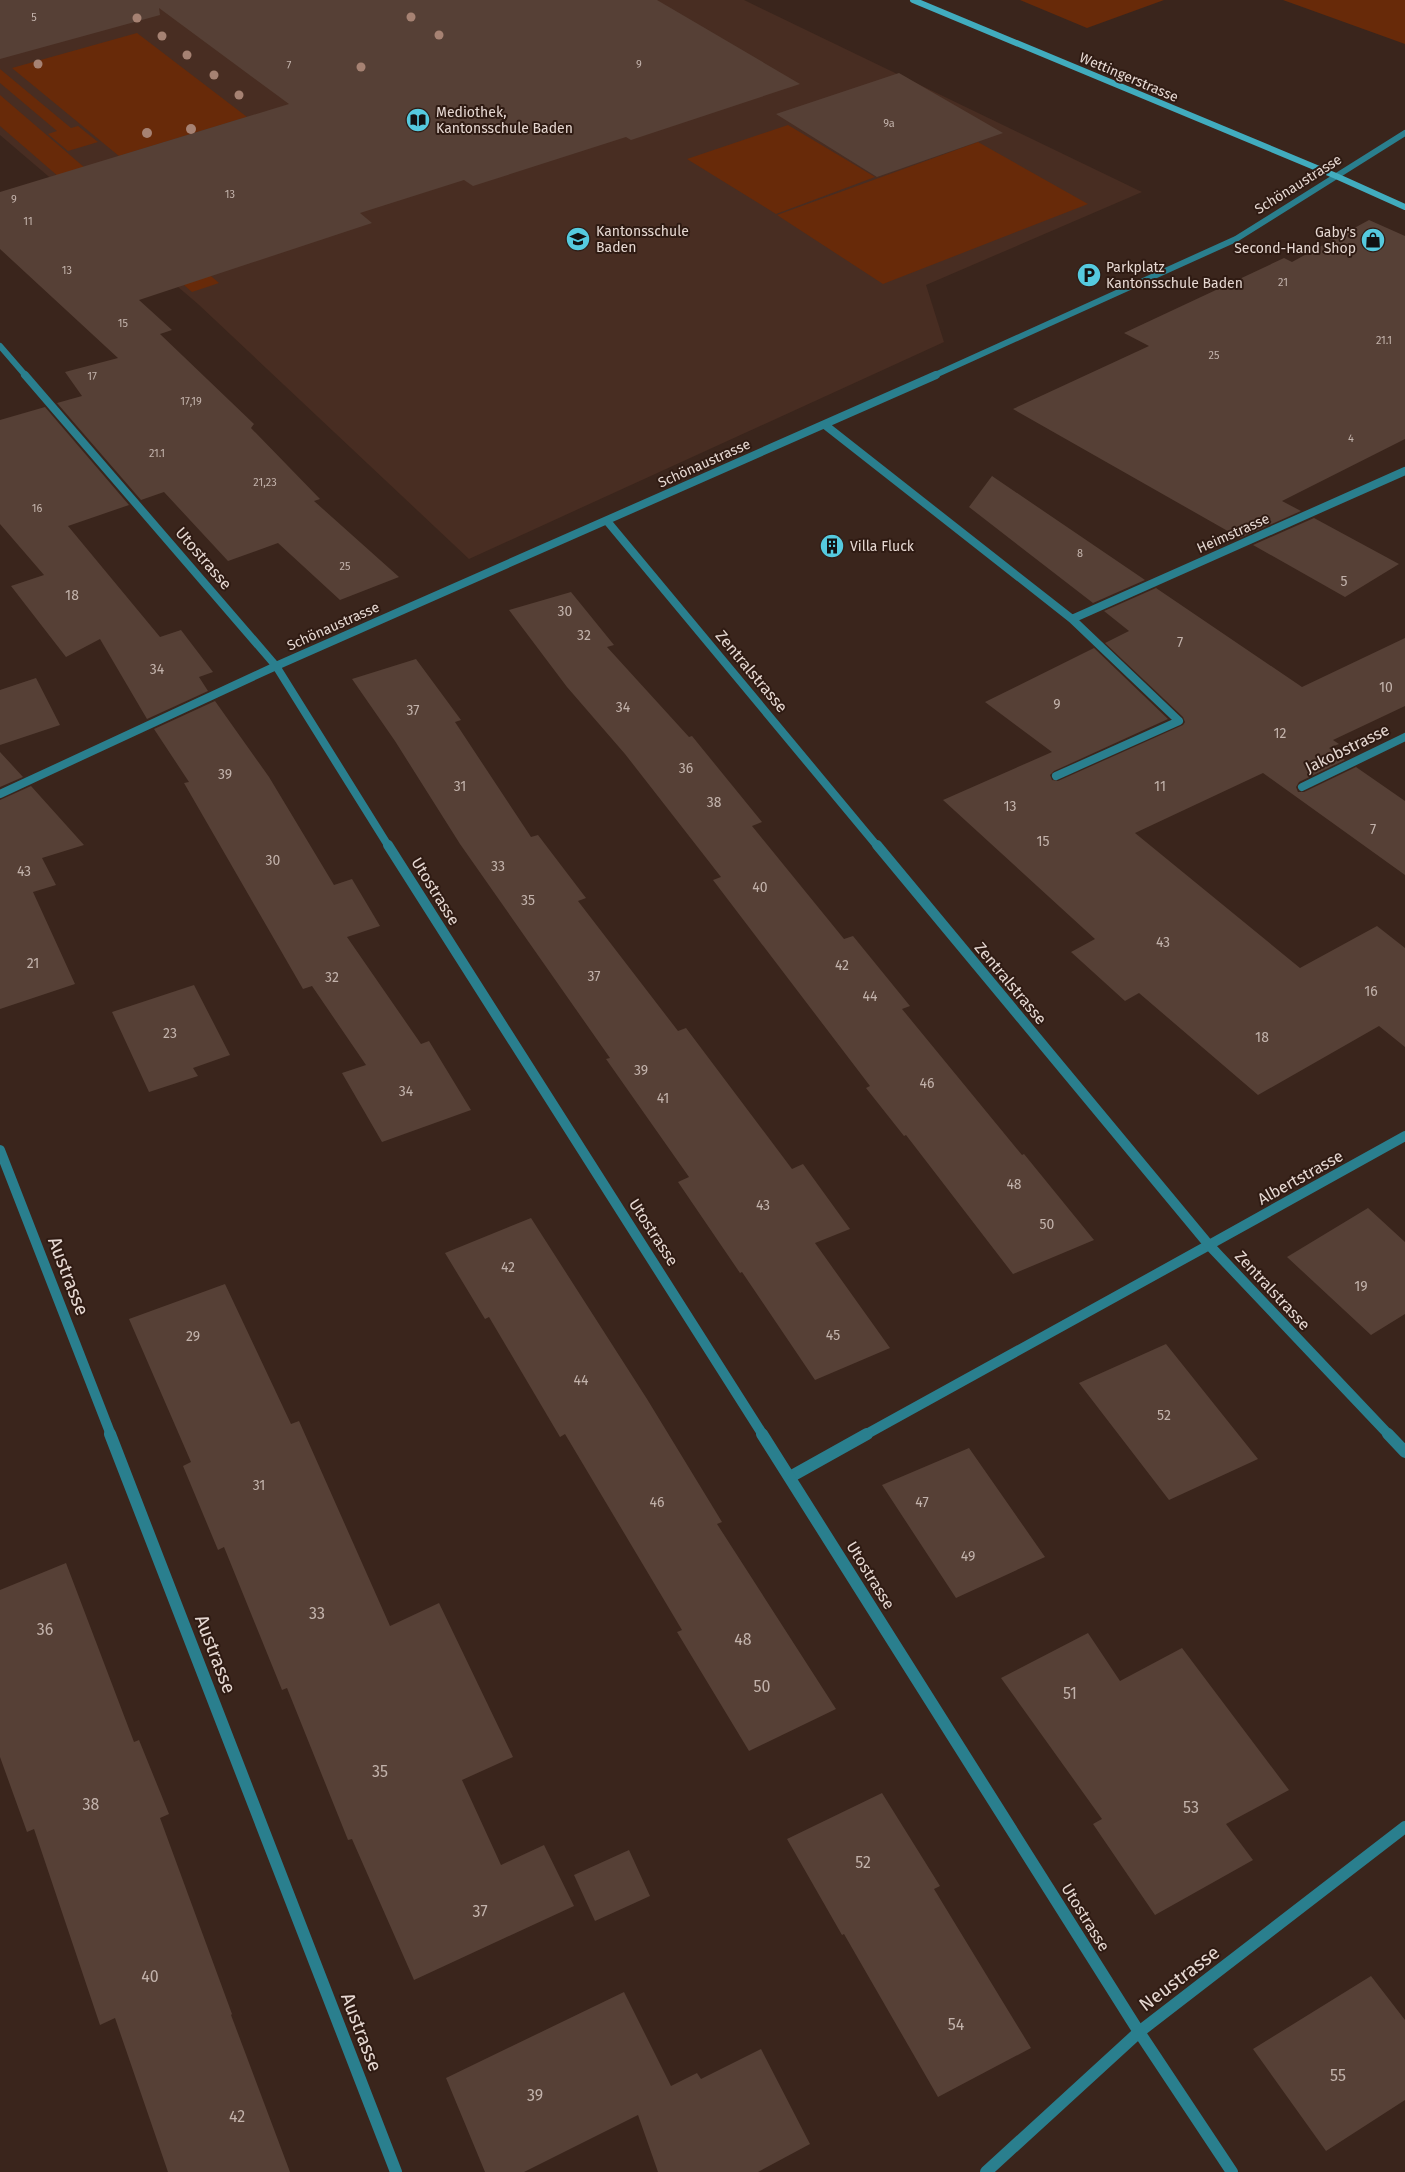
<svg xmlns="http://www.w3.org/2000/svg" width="1405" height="2172" font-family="'Fira Sans',sans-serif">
<rect width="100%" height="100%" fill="#3a251c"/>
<!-- built -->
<path fill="#482d22" d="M 0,0 L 744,0 L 1142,192 L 926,285 L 944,342 L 469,559 L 198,304 L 0,135 Z"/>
<!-- green -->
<path fill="#682a09" d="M 1020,0 L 1164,0 L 1087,28 Z
M 1283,0 L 1405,0 L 1405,44 Z
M 137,33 L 247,117 L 119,156 L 12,68 Z
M 0,69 L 71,128 L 78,126 L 98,142 L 68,151 L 48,134 L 57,131 L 0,83 Z
M 0,95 L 219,283 L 192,292 L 0,126 Z
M 788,125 L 875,177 L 776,214 L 687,159 Z
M 978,142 L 1088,204 L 883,284 L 777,215 Z"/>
<!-- building -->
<path fill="#564036" d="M 0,0 L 657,0 L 800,84 L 631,140 L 626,137 L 473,186 L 464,180 L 360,213 L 372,223 L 139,300 L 172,330 L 160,334 L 254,424 L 251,428 L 320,499 L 314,501 L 399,577 L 340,600 L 278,543 L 228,561 L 164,492 L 141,500 L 57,403 L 82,396 L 65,372 L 118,358 L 0,249 L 0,192 L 289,104 L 159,8 L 160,15 L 0,59 Z
M 899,73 L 1003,133 L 877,177 L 776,114 Z
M 1369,220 L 1405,236 L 1405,439 L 1282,501 L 1301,511 L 1240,538 L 1013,409 L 1149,346 L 1124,333 L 1284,258 L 1292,262 Z
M 45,407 L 129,505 L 68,526 L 160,637 L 181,630 L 213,672 L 199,677 L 208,691 L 147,719 L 100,639 L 66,657 L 11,586 L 44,575 L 0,524 L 0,420 Z
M 992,476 L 1145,580 L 1093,603 L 969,507 Z
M 1314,518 L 1399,564 L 1345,597 L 1253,545 Z
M 1156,588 L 1302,687 L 1405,638 L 1405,706 L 1333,740 L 1339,744 L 1329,748 L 1345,760 L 1299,782 L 1296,787 L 1298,792 L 1304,792 L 1356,767 L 1405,801 L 1405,875 L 1263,773 L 1135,833 L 1300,968 L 1377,926 L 1405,948 L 1405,1047 L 1379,1026 L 1258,1095 L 1139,993 L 1125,1001 L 1071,952 L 1095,939 L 943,800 L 1052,752 L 985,702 L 1094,648 L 1168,719 L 1054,771 L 1050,775 L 1052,780 L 1058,781 L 1183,725 L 1185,722 L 1183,717 L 1105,643 L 1129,631 L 1104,611 Z
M 571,592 L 614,645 L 607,647 L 689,737 L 692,736 L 762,822 L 752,826 L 844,939 L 853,936 L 910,1006 L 902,1009 L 1022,1155 L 1024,1154 L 1094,1240 L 1013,1274 L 906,1135 L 904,1136 L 866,1088 L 870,1086 L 713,880 L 721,877 L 625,754 L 567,687 L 509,610 Z
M 416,659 L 461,720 L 455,722 L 531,837 L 538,835 L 586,898 L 578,901 L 678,1031 L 686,1028 L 792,1169 L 803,1164 L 850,1229 L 815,1243 L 890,1348 L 815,1380 L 742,1272 L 740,1273 L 678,1182 L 689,1177 L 606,1059 L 610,1058 L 460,844 L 395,741 L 352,679 Z
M 36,678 L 60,725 L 0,745 L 0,690 Z
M 215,701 L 269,777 L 334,885 L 352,879 L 380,926 L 347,937 L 421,1044 L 429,1041 L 471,1110 L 382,1142 L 342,1073 L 366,1065 L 312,986 L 303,989 L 184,783 L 189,782 L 154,729 Z
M 0,752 L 23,777 L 0,787 Z
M 31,786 L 84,845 L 42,858 L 56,885 L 33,892 L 75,984 L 0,1009 L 0,800 Z
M 194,985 L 230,1055 L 193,1068 L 198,1076 L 149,1092 L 112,1012 Z
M 1368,1208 L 1405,1242 L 1405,1314 L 1371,1335 L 1287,1257 Z
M 531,1218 L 647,1399 L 722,1522 L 717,1524 L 836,1709 L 749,1751 L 677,1632 L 682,1630 L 565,1434 L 560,1437 L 489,1317 L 485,1319 L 445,1253 Z
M 225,1284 L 291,1424 L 299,1421 L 390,1626 L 439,1603 L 513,1757 L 462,1780 L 501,1865 L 544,1845 L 574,1906 L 414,1980 L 352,1839 L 348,1840 L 287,1688 L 282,1690 L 224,1547 L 218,1550 L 183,1466 L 191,1462 L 129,1319 Z
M 1166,1344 L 1258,1459 L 1169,1500 L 1079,1383 Z
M 969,1448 L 1045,1557 L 956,1598 L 882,1485 Z
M 66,1563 L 134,1742 L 139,1740 L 169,1814 L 160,1818 L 232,2014 L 231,2015 L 290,2172 L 168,2172 L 115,2018 L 100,2025 L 34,1829 L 27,1832 L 0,1757 L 0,1590 Z
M 1088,1633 L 1120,1681 L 1182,1648 L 1289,1790 L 1226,1824 L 1253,1860 L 1155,1915 L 1093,1824 L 1102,1819 L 1001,1678 Z
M 882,1793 L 940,1886 L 934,1889 L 1031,2048 L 938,2097 L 844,1934 L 842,1935 L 787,1839 Z
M 629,1850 L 650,1896 L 595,1921 L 574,1875 Z
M 1371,1976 L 1405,2020 L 1405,2100 L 1326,2151 L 1253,2049 Z
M 624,1992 L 671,2086 L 697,2073 L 701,2079 L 761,2049 L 810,2144 L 758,2172 L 658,2172 L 638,2115 L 524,2172 L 485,2172 L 446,2078 Z"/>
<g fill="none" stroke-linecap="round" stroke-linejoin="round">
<!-- service-far1 -->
<path stroke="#2a7f8e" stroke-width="10" d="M 865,1435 L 1209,1245"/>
<!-- service -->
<path stroke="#2a7f8e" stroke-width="12" d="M 790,1477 L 867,1434"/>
<!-- minor-far3 -->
<path stroke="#2a7f8e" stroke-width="6" d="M 0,346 L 26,376
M 933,376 L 1236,239 L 1405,133"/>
<!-- minor-far2 -->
<path stroke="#2a7f8e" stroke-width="8" d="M 25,375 L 276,666 L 389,847
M 825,425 L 1072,619
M 607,521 L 878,847
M 1056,776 L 1179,721 L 1072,619 L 1405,471
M 1302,787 L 1405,737
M 0,794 L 276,666 L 936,375"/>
<!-- minor-far1 -->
<path stroke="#2a7f8e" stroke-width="10" d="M 388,845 L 763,1435
M 877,845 L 1209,1245 L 1389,1435
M 0,1150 L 111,1435
M 1209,1245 L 1405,1136"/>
<!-- minor -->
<path stroke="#2a7f8e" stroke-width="12" d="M 110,1434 L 396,2172
M 762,1434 L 1139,2032 L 1232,2172
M 1388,1434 L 1405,1452
M 986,2172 L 1139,2032 L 1405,1827"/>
<!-- secondary -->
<path stroke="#41acbe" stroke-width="6" d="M 913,0 L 1336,176 L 1405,207"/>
</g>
<!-- trees -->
<g fill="#a68273">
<circle cx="411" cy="17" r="4.5"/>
<circle cx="137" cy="18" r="4.5"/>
<circle cx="439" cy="35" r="4.5"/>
<circle cx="162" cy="36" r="4.5"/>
<circle cx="187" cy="55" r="4.5"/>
<circle cx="38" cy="64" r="4.5"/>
<circle cx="361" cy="67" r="4.5"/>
<circle cx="214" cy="75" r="4.5"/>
<circle cx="239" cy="95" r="4.5"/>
<circle cx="191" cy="129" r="5"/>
<circle cx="147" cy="133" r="5"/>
</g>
<!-- icons -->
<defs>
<g id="library-disc" transform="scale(1.25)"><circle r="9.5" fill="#55cadf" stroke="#2f1b13"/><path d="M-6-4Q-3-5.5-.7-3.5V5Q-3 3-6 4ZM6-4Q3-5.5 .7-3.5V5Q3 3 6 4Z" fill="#111"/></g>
<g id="school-disc" transform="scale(1.25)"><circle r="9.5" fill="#55cadf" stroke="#2f1b13"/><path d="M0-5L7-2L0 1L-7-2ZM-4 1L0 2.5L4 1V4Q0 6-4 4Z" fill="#111"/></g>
<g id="shop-disc" transform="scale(1.25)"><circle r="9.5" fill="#55cadf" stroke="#2f1b13"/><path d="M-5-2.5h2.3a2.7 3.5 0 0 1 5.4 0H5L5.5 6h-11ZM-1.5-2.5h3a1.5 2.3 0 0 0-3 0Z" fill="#111"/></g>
<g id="parking-disc" transform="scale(1.25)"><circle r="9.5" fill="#55cadf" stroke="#2f1b13"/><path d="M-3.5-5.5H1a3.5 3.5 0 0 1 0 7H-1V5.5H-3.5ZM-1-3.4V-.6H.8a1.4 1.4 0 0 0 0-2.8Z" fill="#111"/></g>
<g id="building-disc" transform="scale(1.25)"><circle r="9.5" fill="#55cadf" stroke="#2f1b13"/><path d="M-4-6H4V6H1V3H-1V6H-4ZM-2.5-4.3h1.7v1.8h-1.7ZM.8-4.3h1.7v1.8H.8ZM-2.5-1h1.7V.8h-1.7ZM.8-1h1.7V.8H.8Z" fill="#111"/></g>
</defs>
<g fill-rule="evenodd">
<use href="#library-disc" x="418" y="120"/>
<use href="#school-disc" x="578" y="239"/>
<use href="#shop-disc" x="1373" y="240"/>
<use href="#parking-disc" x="1089" y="275"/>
<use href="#building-disc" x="832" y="546"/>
</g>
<g text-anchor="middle" stroke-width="4" stroke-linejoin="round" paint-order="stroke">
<!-- far-number labels -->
<g font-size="11" fill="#c2b2ab">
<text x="34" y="21">5</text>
<text x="639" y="68">9</text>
<text x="289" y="69">7</text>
<text x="889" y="127">9a</text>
<text x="230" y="198">13</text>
<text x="14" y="203">9</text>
<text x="28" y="225">11</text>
<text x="67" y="274">13</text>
<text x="1283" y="286">21</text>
<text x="123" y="327">15</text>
<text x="1384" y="344">21.1</text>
<text x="1214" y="359">25</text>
<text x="92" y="380">17</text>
<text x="191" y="405">17,19</text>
<text x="1351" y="442">4</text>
<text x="157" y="457">21.1</text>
<text x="265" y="486">21,23</text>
<text x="37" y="512">16</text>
<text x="1080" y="557">8</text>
<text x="345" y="570">25</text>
</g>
<!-- far-street labels -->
<g font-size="14" fill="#e6d8d2" stroke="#2f1b13">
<text transform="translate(1129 77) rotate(23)" y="5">Wettingerstrasse</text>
<text transform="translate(1298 184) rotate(-32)" y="5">Schönaustrasse</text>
<text transform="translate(704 463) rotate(-24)" y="5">Schönaustrasse</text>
<text transform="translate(1233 533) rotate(-24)" y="5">Heimstrasse</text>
<text transform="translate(333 626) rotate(-24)" y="5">Schönaustrasse</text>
</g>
<!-- far-poi labels -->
<g font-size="14" fill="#e6d8d2" stroke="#2f1b13" text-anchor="start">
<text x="436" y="117">Mediothek,<tspan x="436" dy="16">Kantonsschule Baden</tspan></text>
<text x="596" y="236">Kantonsschule<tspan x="596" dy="16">Baden</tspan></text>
<text x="1356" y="237" text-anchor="end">Gaby's<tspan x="1356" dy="16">Second-Hand Shop</tspan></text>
<text x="1106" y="272">Parkplatz<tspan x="1106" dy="16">Kantonsschule Baden</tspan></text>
<text x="850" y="551">Villa Fluck</text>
</g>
<!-- number labels -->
<g font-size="14" fill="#c2b2ab">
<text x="1344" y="586">5</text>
<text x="72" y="600">18</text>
<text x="565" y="616">30</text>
<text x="584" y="640">32</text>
<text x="1180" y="647">7</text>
<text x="157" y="674">34</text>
<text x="1386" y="692">10</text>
<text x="1057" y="709">9</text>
<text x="623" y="712">34</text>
<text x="413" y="715">37</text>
<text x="1280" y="738">12</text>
<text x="686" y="773">36</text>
<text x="225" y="779">39</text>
<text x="460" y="791">31</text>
<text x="1160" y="791">11</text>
<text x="714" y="807">38</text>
<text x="1010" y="811">13</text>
<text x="1373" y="834">7</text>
<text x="1043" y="846">15</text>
<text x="273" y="865">30</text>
<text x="498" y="871">33</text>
<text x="24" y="876">43</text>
<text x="760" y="892">40</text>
<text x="528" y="905">35</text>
<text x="1163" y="947">43</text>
<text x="33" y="968">21</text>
<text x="842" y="970">42</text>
<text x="594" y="981">37</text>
<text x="332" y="982">32</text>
<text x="1371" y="996">16</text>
<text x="870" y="1001">44</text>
<text x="170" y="1038">23</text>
<text x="1262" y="1042">18</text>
<text x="641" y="1075">39</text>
<text x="927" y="1088">46</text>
<text x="406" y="1096">34</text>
<text x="663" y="1103">41</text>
<text x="1014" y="1189">48</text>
<text x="763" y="1210">43</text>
<text x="1047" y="1229">50</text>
<text x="508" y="1272">42</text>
<text x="1361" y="1291">19</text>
<text x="833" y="1340">45</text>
<text x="193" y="1341">29</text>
<text x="581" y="1385">44</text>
<text x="1164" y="1420">52</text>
<text x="259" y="1490">31</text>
<text x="657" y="1507">46</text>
<text x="922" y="1507">47</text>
<text x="968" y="1561">49</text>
</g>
<!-- street labels -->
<g font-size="16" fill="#e6d8d2" stroke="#2f1b13">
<text transform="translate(204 558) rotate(49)" y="6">Utostrasse</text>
<text transform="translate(752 671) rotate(50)" y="6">Zentralstrasse</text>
<text transform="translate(1347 748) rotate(-26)" y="6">Jakobstrasse</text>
<text transform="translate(436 891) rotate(58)" y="6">Utostrasse</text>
<text transform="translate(1011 983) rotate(50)" y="6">Zentralstrasse</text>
<text transform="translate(1300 1177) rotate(-29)" y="6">Albertstrasse</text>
<text transform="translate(654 1232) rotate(57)" y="6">Utostrasse</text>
<text transform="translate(1273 1290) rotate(47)" y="6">Zentralstrasse</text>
<text transform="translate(871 1575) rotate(58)" y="6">Utostrasse</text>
<text transform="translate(1086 1917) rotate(58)" y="6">Utostrasse</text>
</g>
<!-- near-number labels -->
<g font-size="16" fill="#c2b2ab">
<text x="317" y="1619">33</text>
<text x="45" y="1635">36</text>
<text x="743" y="1645">48</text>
<text x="762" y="1692">50</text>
<text x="1070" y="1699">51</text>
<text x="380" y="1777">35</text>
<text x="91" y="1810">38</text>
<text x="1191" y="1813">53</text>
<text x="863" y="1868">52</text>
<text x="480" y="1917">37</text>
<text x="150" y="1982">40</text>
<text x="956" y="2030">54</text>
<text x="1338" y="2081">55</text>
<text x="535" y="2101">39</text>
<text x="237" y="2122">42</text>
</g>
<!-- near-street labels -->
<g font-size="19" fill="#e6d8d2" stroke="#2f1b13">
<text transform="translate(69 1276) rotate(69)" y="7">Austrasse</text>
<text transform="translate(216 1654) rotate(69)" y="7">Austrasse</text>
<text transform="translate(1179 1978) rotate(-37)" y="7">Neustrasse</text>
<text transform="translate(362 2032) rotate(69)" y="7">Austrasse</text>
</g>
</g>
</svg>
